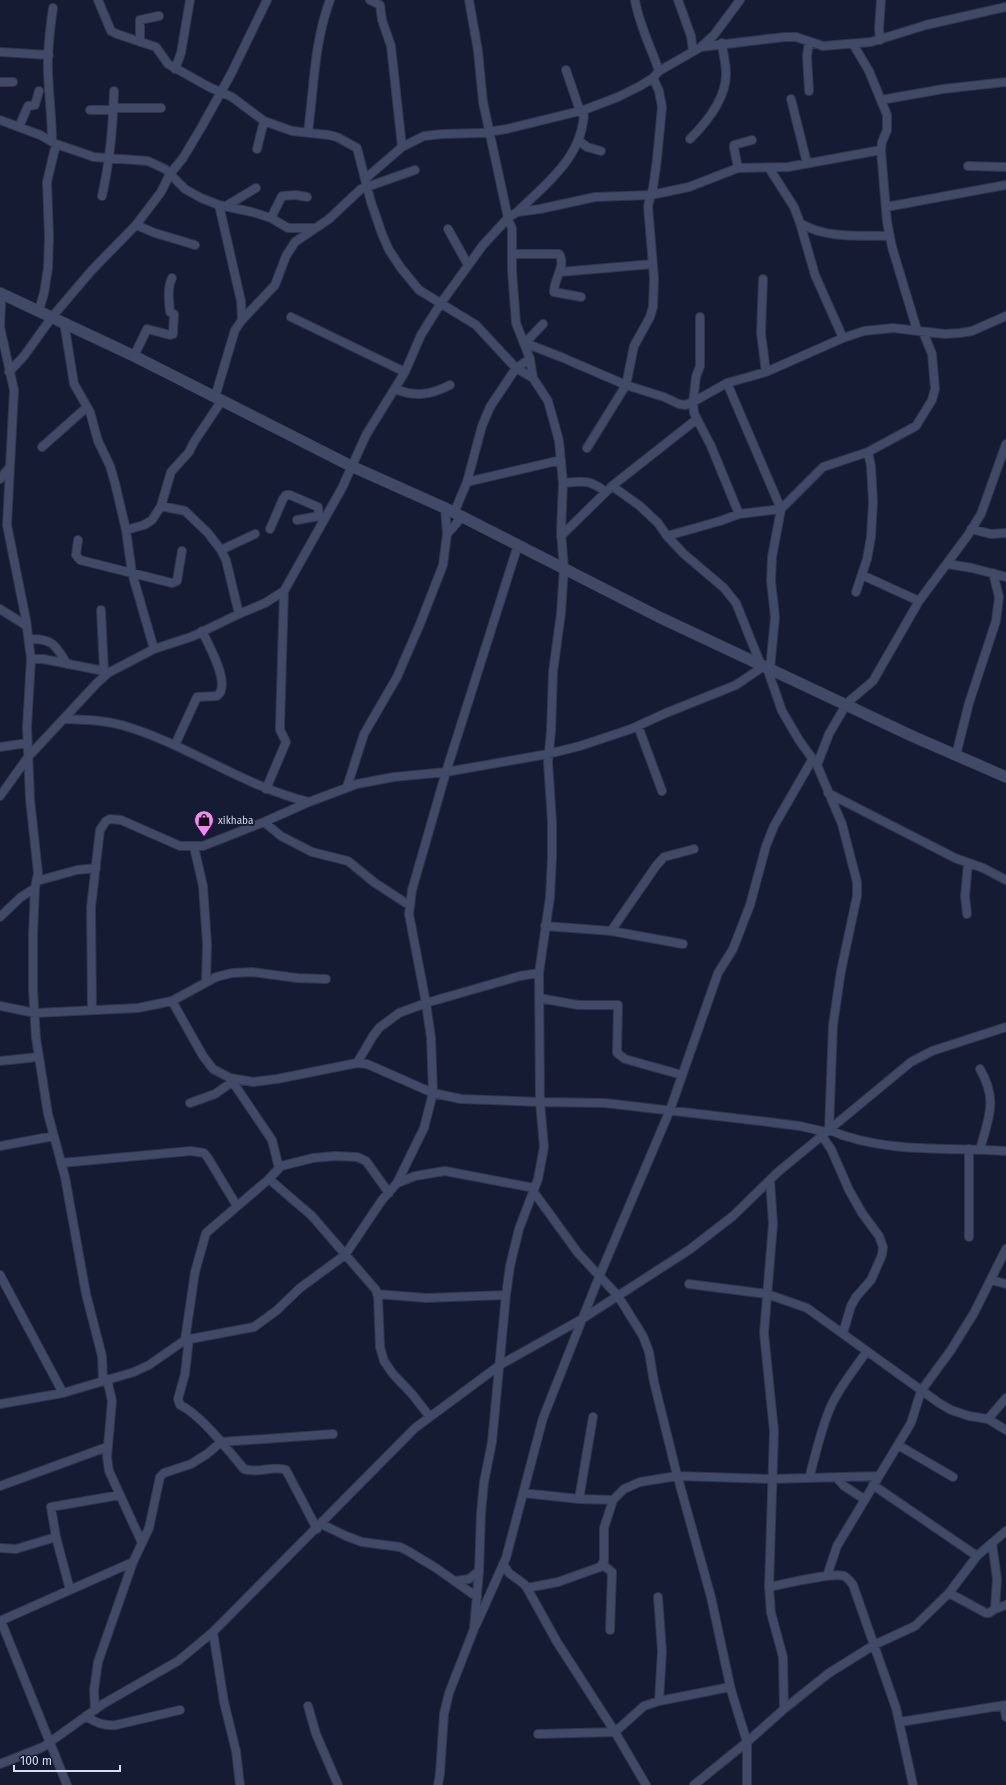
<svg xmlns="http://www.w3.org/2000/svg" width="1006" height="1785" font-family="'Fira Sans',sans-serif">
<rect width="100%" height="100%" fill="#141b33"/>
<g fill="none" stroke-linecap="round" stroke-linejoin="round">
<!-- minor casing -->
<g stroke="#323549" stroke-width="10">
<path id="minor" d="M 98,0 L 111,31 L 117,34 L 156,47 L 168,64 L 209,87 L 232,97 L 264,121 L 292,131 L 329,135 L 337,137 L 357,148 L 371,202 L 382,234 L 389,250 L 401,268 L 419,290 L 476,325 L 516,368 L 533,378
M 370,0 L 380,5 L 382,20 L 391,46 L 402,147
M 635,0 C 639,25 651,47 659,71
M 678,0 L 691,36 L 693,51
M 880,40 L 879,29 L 881,0
M 140,42 L 140,20 L 159,16
M 809,42 L 807,56 L 809,91
M 853,44 L 869,71 L 887,115 L 887,130 L 882,142 L 881,150 L 887,222 L 892,247 L 917,330
M 701,47 L 784,37 L 796,37 L 823,46 L 871,42 L 926,25 L 1006,7
M 0,52 L 49,55
M 175,69 L 181,53 L 190,0
M 566,70 L 580,111
M 0,82 L 13,82
M 791,99 L 807,163
M 881,100 L 943,89 L 1006,82
M 114,108 L 161,108
M 90,110 L 114,110
M 0,120 L 40,135 L 56,144 L 94,157 L 148,161 L 165,169 L 185,189 L 201,198 L 219,205 L 252,212 L 271,218 L 288,228 L 314,228
M 19,127 L 28,106 L 35,105 L 39,91
M 308,132 C 314,87 314,43 330,0
M 690,139 C 706,123 726,99 726,74 C 726,64 723,53 722,43
M 578,140 L 587,147 L 601,151
M 52,142 C 52,119 49,96 48,72 C 47,50 50,29 53,8
M 257,149 L 264,121
M 968,166 L 1006,167
M 738,168 L 734,148 L 734,145 L 752,140
M 769,168 L 794,207 L 800,223 L 815,275 L 843,338
M 365,179 L 402,147 L 424,136 L 442,134 L 480,133 L 507,129 L 584,110 L 618,97 L 640,86 L 653,78 L 659,71 L 701,47 L 714,35 L 740,0
M 102,196 C 110,161 113,127 114,91
M 219,205 L 241,301 L 242,320
M 226,206 L 256,188
M 886,207 L 1006,185
M 517,212 C 547,183 584,156 584,110
M 271,218 L 282,196 L 296,195 L 307,197
M 800,223 C 825,239 861,235 890,236
M 136,225 L 155,233 L 195,245
M 448,229 L 468,265
M 512,254 L 559,254 C 567,265 553,280 554,292 L 581,297
M 560,272 L 653,264
M 763,279 L 761,333 L 766,372
M 0,296 L 1,305 L 0,327 L 14,390 L 7,525 L 26,620 L 31,659 L 27,727 L 30,799 L 38,873 L 35,888 L 33,934 L 33,990 L 36,1038 L 48,1114 L 65,1177 L 86,1294 L 102,1356 L 103,1380
M 39,310 L 44,293 L 48,268 L 49,237 L 47,182 L 56,144
M 291,317 L 405,372
M 64,322 L 74,384 L 90,412 L 98,441 L 110,466 L 115,483 L 126,530 L 132,573 L 154,649
M 543,324 L 525,343 L 561,357 L 626,385 L 664,397 L 679,404 L 685,405 L 693,402 L 727,383 L 766,372 L 843,338 L 864,331 L 893,328 L 945,334 L 960,333 L 972,331 L 1006,316
M 134,356 L 147,329 L 170,335 L 173,334 L 174,314 L 170,312 C 169,301 167,288 172,278
M 9,372 L 24,356 L 52,317 L 92,270 L 136,225 L 161,192 L 170,174 L 183,158 L 201,128 L 231,74 L 267,0
M 727,383 L 781,509
M 395,389 C 415,397 431,395 450,385
M 215,397 L 235,330 L 242,320 L 275,285 L 286,256 L 295,242 L 329,219 L 361,189 L 415,170
M 697,419 L 711,446 L 739,514
M 42,447 L 87,407
M 587,448 L 626,385 L 634,346 L 650,317 L 653,307 L 654,278 L 648,206 L 653,188 L 657,159 L 662,107 L 659,91 L 653,78
M 0,479 L 9,468
M 467,482 L 561,460
M 563,483 C 583,481 589,479 606,492
M 612,486 L 640,506 L 658,523 L 667,536 L 684,554 L 724,588 L 736,603 L 761,665
M 161,506 L 185,511 L 208,533 L 221,550 L 226,560 L 239,614
M 454,513 L 467,482 L 482,426 L 490,407 L 516,368 L 530,359
M 297,520 L 319,516 L 322,519
M 270,529 L 283,499 L 286,495 L 290,495 L 318,507 L 319,516
M 971,529 L 991,534 L 1006,533
M 126,530 L 144,525 L 152,520 L 161,506 L 171,472 L 189,452 L 194,442 L 222,400
M 447,534 L 462,517
M 561,536 L 612,486 L 697,419 L 694,413 L 693,402 L 696,377 L 700,366 L 700,317
M 667,536 L 720,521 L 739,514 L 781,509
M 78,540 L 76,555 L 80,560 L 172,583 L 177,581 L 182,551
M 221,550 L 255,534
M 948,564 L 972,568 L 1006,577
M 862,575 L 919,601
M 856,592 L 867,559 L 871,537 L 873,502 L 871,466 L 868,452
M 0,609 L 27,626
M 101,610 L 104,671
M 29,639 C 53,638 56,646 67,664
M 31,659 L 43,659 L 104,671 L 108,673
M 767,668 L 782,711 L 799,740 L 817,765 L 842,824 L 857,882 L 857,896 L 841,971 L 833,1025 L 829,1130 C 885,1154 947,1147 1006,1151
M 770,669 L 775,617 L 771,581 L 772,557 L 781,509 L 823,467 L 868,452 L 916,426 L 932,400 L 935,389 L 932,354 L 923,332
M 64,719 C 86,720 108,720 128,727 C 190,746 245,787 309,802
M 638,726 L 662,791
M 175,745 L 197,697 L 217,696 C 232,685 208,644 202,631
M 0,747 L 27,743
M 956,755 L 969,703 L 996,621 L 999,597 L 993,573
M 817,765 L 829,734 L 847,703 L 873,681 L 919,601 L 968,535 L 981,514 L 1006,444
M 347,787 L 364,734 L 397,677 L 420,624 L 443,565 L 447,534 L 445,508
M 266,789 L 286,742 L 280,730 L 280,725 L 284,591
M 828,793 L 955,858 L 983,868 L 1006,880
M 0,796 L 28,757 L 97,683 L 108,673 L 154,649 L 191,637 L 239,614 L 265,603 L 284,591 L 342,488 L 366,435 L 405,372 L 421,335 L 441,303 L 483,245 L 508,218 L 517,212 L 540,209 L 595,197 L 651,195 L 689,187 L 738,168 L 788,167 L 881,150
M 264,822 L 281,836 L 312,852 L 348,861 L 375,883 L 409,905
M 194,847 L 203,886 L 207,944 L 206,982
M 37,881 L 77,870 L 96,868
M 967,914 L 965,896 L 968,863
M 0,917 L 21,897 L 35,888
M 545,926 L 611,931 L 683,944
M 611,931 L 656,866 L 664,857 L 694,849
M 539,998 L 578,1005 L 618,1005 L 617,1053 L 625,1059 L 682,1075
M 172,1001 L 203,1056 L 213,1069 L 230,1078 L 253,1082 L 277,1079 L 357,1063 L 367,1064 L 433,1093 L 461,1099 L 540,1102 L 605,1103 L 768,1122 L 800,1126 L 826,1132
M 0,1006 L 35,1013 L 138,1008 L 172,1001 L 216,977 L 232,973 L 252,972 L 297,978 L 326,979
M 92,1010 L 91,907 L 100,830 L 106,821 L 110,819 L 121,820 L 180,846 L 203,846 L 264,822 L 309,802 L 357,784 L 394,777 L 446,772 L 548,754 L 580,746 L 631,729 L 666,713 L 736,685 L 764,666
M 0,1061 L 38,1057
M 357,1063 L 373,1036 L 379,1028 L 399,1013 L 426,1003 L 520,976 L 539,973
M 980,1069 C 998,1100 989,1117 980,1149
M 230,1078 L 272,1140 L 279,1168
M 190,1103 L 215,1094 L 232,1082
M 822,1136 L 831,1149 L 849,1190 L 862,1213 L 879,1236 L 883,1247 L 882,1255 L 871,1280 L 856,1297 L 851,1306 L 843,1333
M 0,1146 L 54,1136
M 969,1149 L 969,1237
M 61,1163 L 191,1151 L 204,1153 L 208,1158 L 237,1206
M 269,1179 L 312,1216 L 376,1290 L 378,1297 L 380,1347 L 384,1361 L 393,1374 L 412,1394 L 430,1417
M 770,1180 L 773,1224 L 764,1333 L 774,1431 L 769,1587 L 771,1613 L 783,1657 L 784,1709
M 397,1183 L 415,1176 L 445,1171 L 534,1188
M 533,1191 L 578,1253 L 618,1296 L 643,1336 L 649,1352 L 654,1382 L 676,1471 L 711,1597 L 731,1690 L 747,1742 L 747,1785
M 0,1275 L 63,1393
M 991,1280 L 1006,1284
M 689,1284 L 767,1294 L 807,1308 L 939,1403 L 951,1410 L 969,1416 L 988,1419 L 1006,1430
M 377,1294 L 426,1298 L 506,1295
M 189,1338 L 185,1374 L 178,1399 L 180,1405 C 200,1414 229,1451 244,1469 C 258,1474 273,1465 286,1470 L 317,1529
M 185,1340 L 195,1272 L 206,1233 L 269,1179 L 281,1166 L 313,1158 L 335,1156 L 357,1157 L 366,1161 L 389,1193
M 107,1379 L 112,1401 L 107,1457 L 109,1471 L 142,1543
M 0,1404 L 63,1393 L 134,1372 L 149,1365 L 185,1340 L 254,1327 L 276,1311 L 300,1288 L 345,1255 L 382,1200 L 397,1183 L 424,1128 L 433,1093 L 431,1038 L 426,1003 L 409,914 L 412,890 L 446,772 L 518,545
M 988,1419 L 1006,1398
M 898,1445 L 953,1477
M 809,1478 C 816,1454 822,1423 833,1402 C 842,1384 856,1367 867,1351
M 837,1478 L 844,1486 L 864,1499
M 873,1485 L 977,1556
M 0,1486 L 107,1447
M 523,1493 L 579,1499 L 613,1500
M 579,1499 L 593,1417
M 321,1524 L 346,1536 L 362,1542 L 400,1547 L 408,1551 L 436,1568 L 477,1597
M 992,1543 L 997,1579 L 995,1609
M 0,1548 L 16,1549 L 56,1537
M 503,1564 L 509,1573 L 524,1584 L 527,1588 L 557,1642 L 615,1732 L 646,1785
M 602,1564 L 612,1572 L 610,1630
M 827,1576 L 837,1546 L 911,1423 L 921,1391 L 951,1350 L 974,1313 L 1006,1249
M 455,1581 L 469,1579 L 479,1571
M 769,1587 C 784,1584 833,1572 844,1576 C 848,1578 850,1581 853,1585 L 896,1708 L 913,1785
M 527,1588 L 558,1582 L 600,1567 L 604,1561 L 604,1528 L 613,1500 L 624,1489 L 640,1482 L 677,1476 L 771,1479 L 879,1476
M 70,1590 L 56,1537 L 51,1507 L 120,1495
M 949,1593 L 986,1613 L 989,1613 L 995,1609 L 1006,1605
M 658,1597 L 662,1651 L 659,1701
M 0,1621 L 133,1562
M 1,1621 L 67,1785
M 476,1625 L 506,1558 L 543,1418 L 599,1277 L 670,1110 L 718,973 L 733,949 L 750,905 L 766,846 L 774,826 L 812,760
M 213,1632 L 224,1702 L 236,1751 L 240,1785
M 308,1706 L 316,1734 L 338,1785
M 1004,1706 L 1006,1717
M 95,1710 L 94,1690 L 98,1662 L 133,1562 L 149,1528 L 160,1477 L 164,1473 L 191,1464 L 207,1454 L 221,1442 L 333,1434
M 86,1716 C 96,1723 104,1726 116,1725 L 180,1710
M 900,1722 L 1006,1705
M 538,1734 L 615,1732 L 644,1706 L 659,1701 L 730,1687
M 0,1764 L 43,1747 L 103,1704 L 178,1661 L 213,1632 L 415,1428 L 500,1365 L 582,1319 L 689,1250 L 733,1216 L 778,1172 L 911,1062 L 932,1051 L 1006,1027
M 438,1785 L 440,1773 L 444,1714 L 449,1693 L 474,1629 L 479,1571 L 481,1513 L 484,1482 L 492,1442 L 506,1295 L 510,1266 L 519,1229 L 538,1179 L 544,1147 L 540,1102 L 539,973 L 550,897 L 552,857 L 552,822 L 548,762 L 551,731 L 553,672 L 561,613 L 564,568 L 561,532 L 563,483 L 559,441 L 555,426 L 548,401 L 533,378 L 530,359 L 516,323 L 512,270 L 512,229 L 508,218 L 483,102 L 478,51 L 469,0
M 694,1785 L 747,1742 L 784,1709 L 829,1673 L 874,1645 L 915,1626 L 949,1593 L 977,1556 L 1006,1531"/>
</g>
<!-- tertiary casing -->
<g stroke="#323549" stroke-width="12">
<path id="tertiary" d="M 0,293 L 134,356 L 351,466 L 445,508 L 659,617 L 912,736 L 1006,777"/>
</g>
<!-- minor -->
<use href="#minor" stroke="#404965" stroke-width="8"/>
<!-- tertiary -->
<use href="#tertiary" stroke="#404965" stroke-width="11"/>
</g>
<!-- icons -->
<defs>
<g id="shop-pin" transform="scale(1)"><path d="M0 17L-7.5 6A9.5 9.5 0 1 1 7.5 6Z" fill="#f38af2" stroke="#141b33"/><path d="M-5-2.5h2.3a2.7 3.5 0 0 1 5.4 0H5L5.5 6h-11ZM-1.5-2.5h3a1.5 2.3 0 0 0-3 0Z" fill="#111"/></g>
</defs>
<g fill-rule="evenodd">
<use href="#shop-pin" x="204" y="820"/>
</g>
<g text-anchor="middle" stroke-width="4" stroke-linejoin="round" paint-order="stroke">
<!-- poi labels -->
<g font-size="10" fill="#d7ddee" stroke="#141b33" text-anchor="start">
<text x="218" y="824">xikhaba</text>
</g>
</g>
<!-- scale -->
<path d="M14 1765v6h106v-6" fill="none" stroke="#d7ddee" stroke-width="2"/>
<text x="20" y="1765" font-size="12" fill="#d7ddee" stroke="#141b33" stroke-width="3" paint-order="stroke">100 m</text>
</svg>
